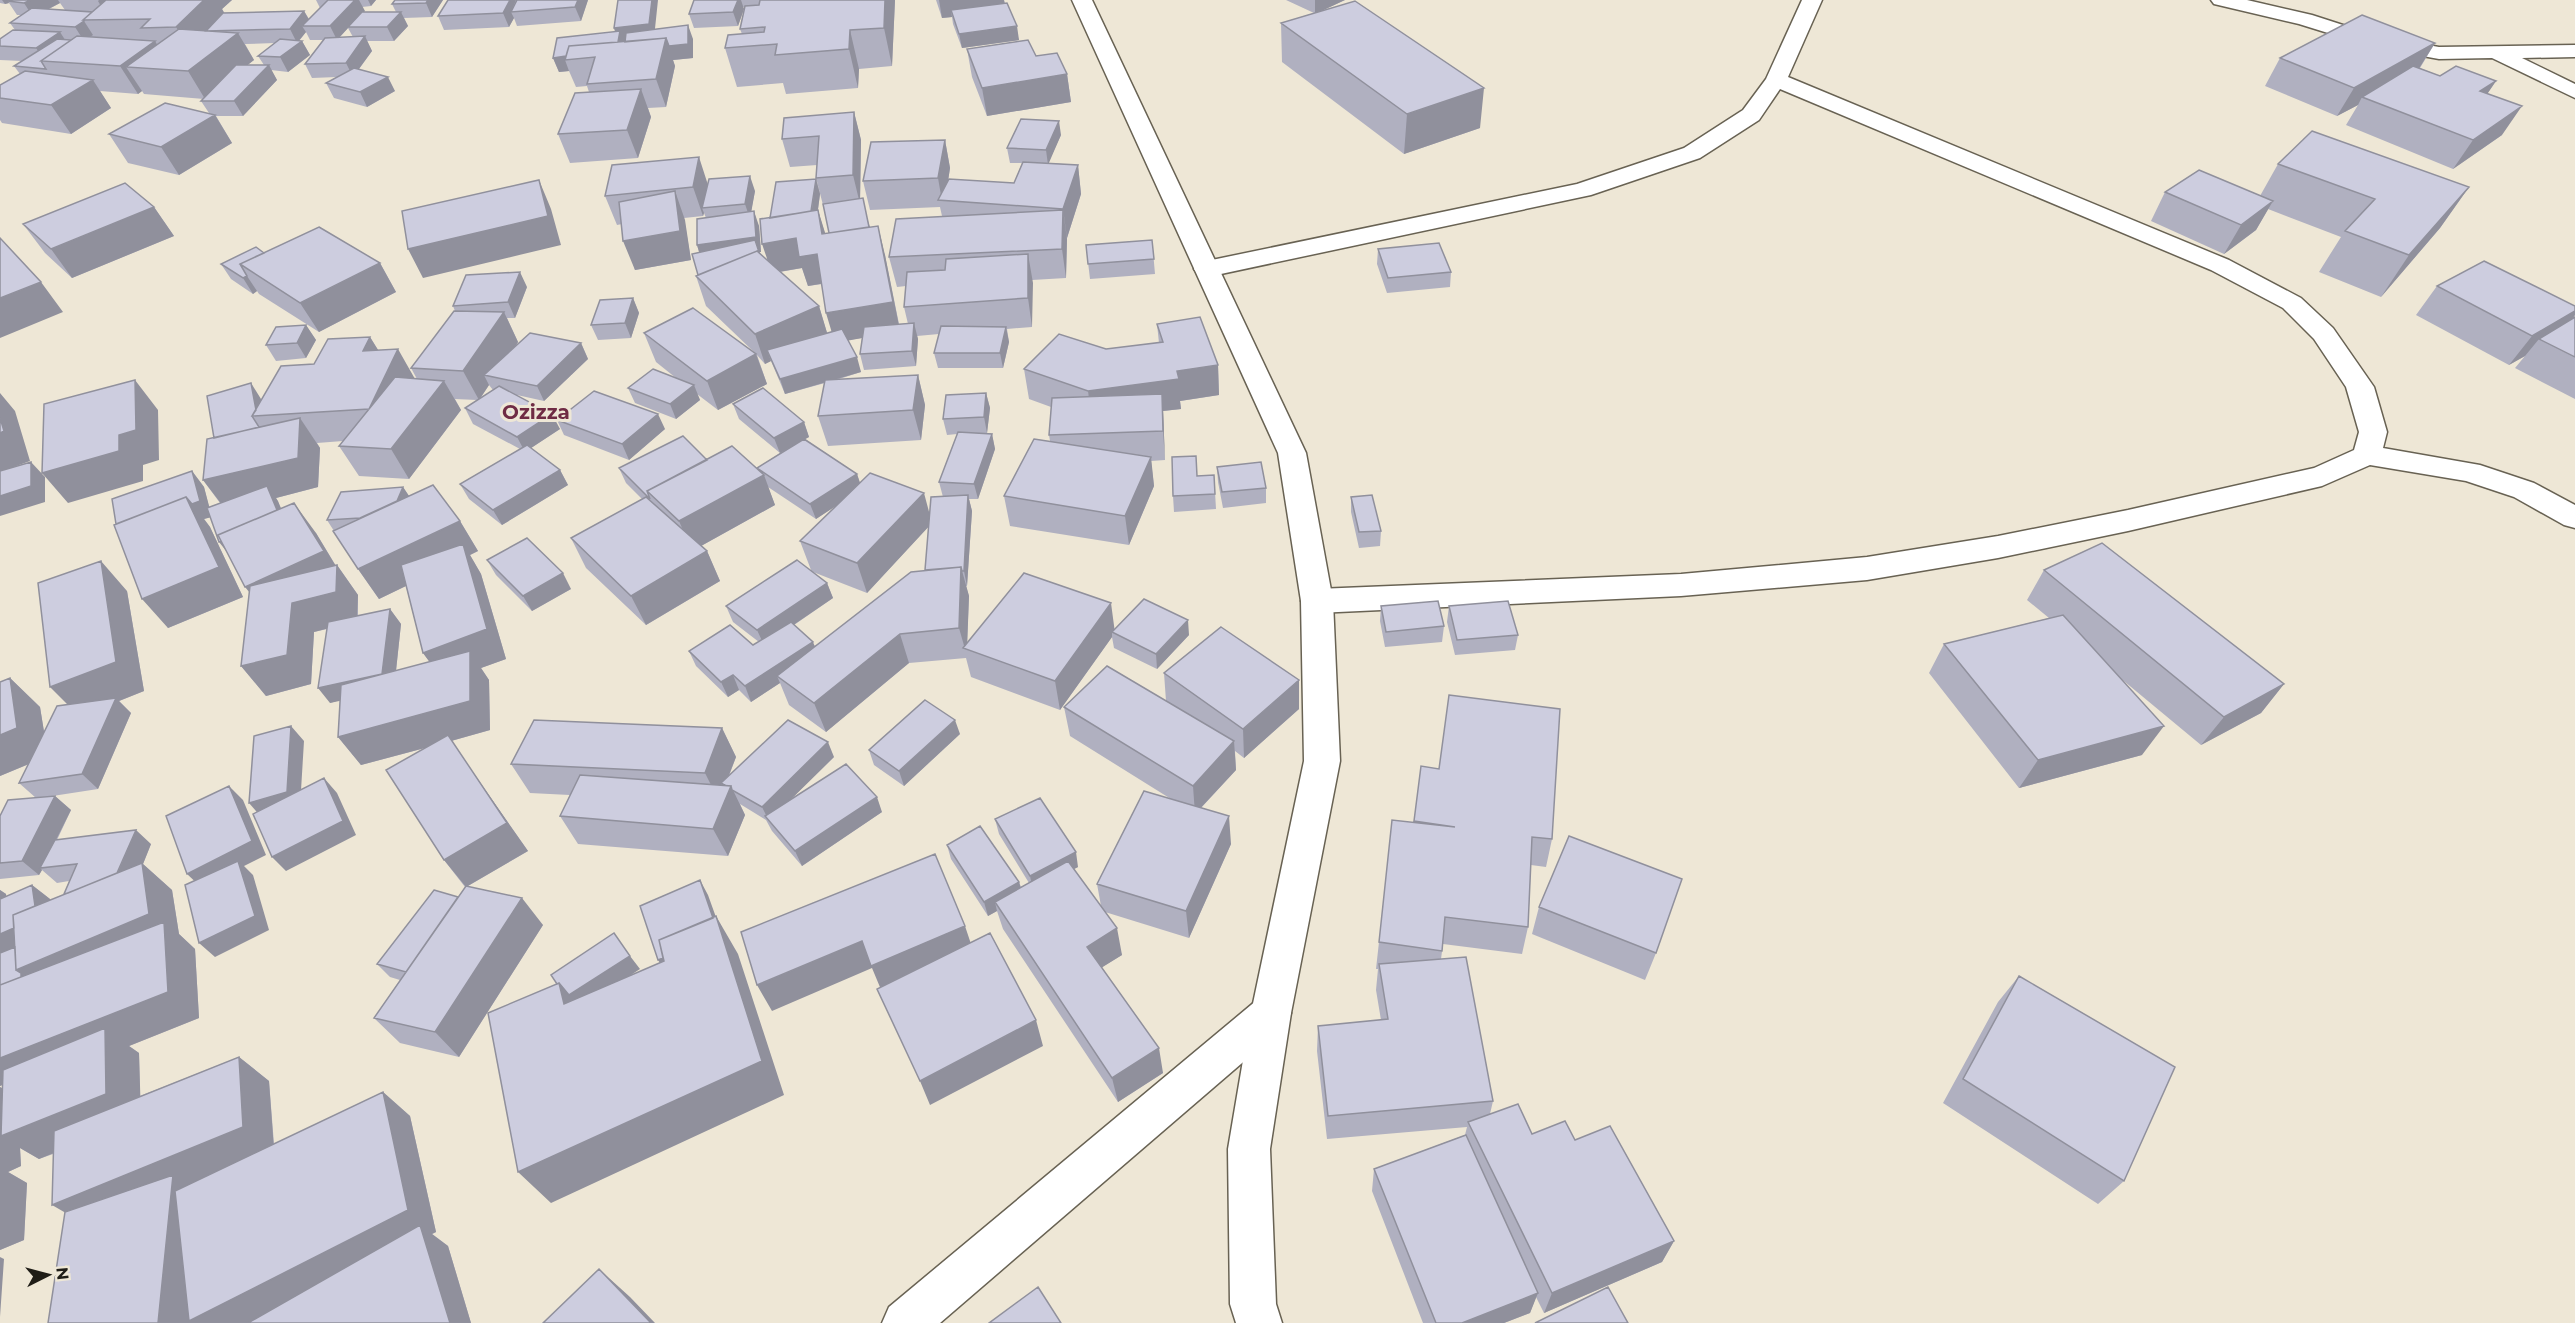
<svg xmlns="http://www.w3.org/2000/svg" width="2575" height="1323" font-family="Montserrat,sans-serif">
<rect width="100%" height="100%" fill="#eee7d6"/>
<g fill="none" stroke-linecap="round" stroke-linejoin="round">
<!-- minor casing -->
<g stroke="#686253" stroke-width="3">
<path id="minor" d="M 1802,0 L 1822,0 L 1788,77 L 2229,260 L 2301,298 L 2333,328 L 2374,387 L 2387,432 L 2383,448 L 2480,465 L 2534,483 L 2575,505 L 2575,528 L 2564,525 L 2514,497 L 2466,481 L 2370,465 L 2322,486 L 2128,531 L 1998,558 L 1867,580 L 1681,596 L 1317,613 L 1306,609 L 1301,601 L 1306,593 L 1317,589 L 1681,574 L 1867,557 L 1998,536 L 2128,510 L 2314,468 L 2354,450 L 2359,432 L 2346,387 L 2314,339 L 2283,308 L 2211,270 L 1780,89 L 1759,120 L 1700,158 L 1591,195 L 1207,277 L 1198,274 L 1194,269 L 1198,264 L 1207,261 L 1577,184 L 1684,148 L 1743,110 L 1766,79 Z
M 2211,0 L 2247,0 L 2312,15 L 2377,36 L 2439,47 L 2575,45 L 2575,57 L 2522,58 L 2575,84 L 2575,98 L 2492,58 L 2439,59 L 2373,47 L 2299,24 L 2214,4 Z
M 1271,995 L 1285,1000 L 1291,1013 L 1285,1026 L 940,1323 L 882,1323 L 889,1307 L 1257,1000 Z"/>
</g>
<!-- tertiary casing -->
<g stroke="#686253" stroke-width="3">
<path id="tertiary" d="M 1072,0 L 1092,0 L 1306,453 L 1333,601 L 1340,761 L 1291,1013 L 1270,1149 L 1276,1304 L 1282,1323 L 1236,1323 L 1230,1304 L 1228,1149 L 1251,1013 L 1304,761 L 1301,601 L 1278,453 Z"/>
</g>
<!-- minor -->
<use href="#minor" fill="#fff" fill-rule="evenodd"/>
<!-- tertiary -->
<use href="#tertiary" fill="#fff" fill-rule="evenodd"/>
</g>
<!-- wall -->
<path fill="#b0b0c0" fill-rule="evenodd" d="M 0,0 L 232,0 L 222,9 L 224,13 L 304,11 L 309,19 L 320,8 L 316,0 L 376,0 L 371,6 L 362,7 L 364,12 L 396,12 L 392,4 L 443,0 L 432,17 L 404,18 L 408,26 L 394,41 L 367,41 L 372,51 L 359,69 L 395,91 L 367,107 L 334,98 L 326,83 L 337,77 L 312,78 L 305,64 L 323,40 L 310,40 L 306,32 L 299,41 L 302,41 L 310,55 L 288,72 L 271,70 L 277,80 L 243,116 L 216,116 L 232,143 L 179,175 L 128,163 L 109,134 L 209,113 L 201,101 L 204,99 L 144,94 L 142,91 L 138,94 L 100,91 L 111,108 L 71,134 L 2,123 L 0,120 L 0,85 L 20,74 L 14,66 L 22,61 L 0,60 L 0,39 L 15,30 L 10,23 L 21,15 L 17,15 L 9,3 L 5,4 L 0,3 ZM 60,3 L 65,10 L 49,9 ZM 348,28 L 353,37 L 339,38 ZM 275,43 L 258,56 L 264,65 L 247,65 L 254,60 L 245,44 Z
M 517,0 L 588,0 L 581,21 L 517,26 L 514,18 L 509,27 L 444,30 L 438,16 Z
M 694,0 L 895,0 L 892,66 L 859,69 L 858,88 L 786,94 L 783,83 L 737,87 L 725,48 L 742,34 L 740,29 L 745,7 L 743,7 L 744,9 L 738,26 L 694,28 L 689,14 Z
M 936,0 L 1004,0 L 1019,40 L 962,48 L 953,24 L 952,17 L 942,18 Z
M 1286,0 L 1345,0 L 1319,12 L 1480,128 L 1404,154 L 1282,62 L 1281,23 L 1314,13 Z
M 614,28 L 655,29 L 693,39 L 693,58 L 673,60 L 675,66 L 666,107 L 648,108 L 651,117 L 638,158 L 570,163 L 558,134 L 589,92 L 587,86 L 576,87 L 569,71 L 559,72 L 553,58 L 615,32 Z
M 2435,43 L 2420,68 L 2440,76 L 2496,81 L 2487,94 L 2502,135 L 2453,169 L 2346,125 L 2358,105 L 2337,116 L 2265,86 L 2280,58 Z
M 967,49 L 1036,56 L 1067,74 L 1071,102 L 987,116 L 972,77 Z
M 854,112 L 861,140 L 860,198 L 870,227 L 885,255 L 899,324 L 908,324 L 904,307 L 906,286 L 897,287 L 889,257 L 942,216 L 940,207 L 870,210 L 863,181 L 945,140 L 950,168 L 948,181 L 1014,183 L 1022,163 L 1010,163 L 1007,148 L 1061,135 L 1048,163 L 1078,165 L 1081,194 L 1067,238 L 1066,278 L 1032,280 L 1032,327 L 1007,329 L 1009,342 L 1003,368 L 938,368 L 934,353 L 939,334 L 917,336 L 918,339 L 916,366 L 864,370 L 860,354 L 862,338 L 848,340 L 861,372 L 836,380 L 918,375 L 925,405 L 921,440 L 828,446 L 818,416 L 825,383 L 785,394 L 771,361 L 765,364 L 757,355 L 767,384 L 718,410 L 697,394 L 700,400 L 676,419 L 635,403 L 628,388 L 676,378 L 656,362 L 644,333 L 754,352 L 706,306 L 696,276 L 698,275 L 699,252 L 697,245 L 706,218 L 704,213 L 703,216 L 684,218 L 691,260 L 635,270 L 622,224 L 617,225 L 605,196 L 708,184 L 755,191 L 751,211 L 759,226 L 761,252 L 759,252 L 767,260 L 770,218 L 816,179 L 820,194 L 818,210 L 825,234 L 829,233 L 823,205 L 816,178 L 817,165 L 790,167 L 782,139 ZM 802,268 L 808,286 L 822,284 L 832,332 L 827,333 L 819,306 L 780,272 Z
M 2278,164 L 2469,187 L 2440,228 L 2381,297 L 2319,272 L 2341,237 L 2268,209 L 2256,230 L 2224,254 L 2151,221 L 2165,192 L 2260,196 Z
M 154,207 L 174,236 L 72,278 L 45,253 L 23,224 Z
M 1152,240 L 1155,274 L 1090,279 L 1086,245 Z
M 1378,249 L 1451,272 L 1450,287 L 1387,293 L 1377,264 Z
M 264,253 L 380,263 L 396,292 L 319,332 L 259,294 L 257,291 L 253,294 L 231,279 L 221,264 Z
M 2437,286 L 2575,306 L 2575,315 L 2573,318 L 2575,317 L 2575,399 L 2515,368 L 2525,356 L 2509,365 L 2416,315 Z
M 527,287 L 515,318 L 507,318 L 518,342 L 517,344 L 581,343 L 588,359 L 544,401 L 517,395 L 560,429 L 531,448 L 560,470 L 568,485 L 502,525 L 469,499 L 460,484 L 520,449 L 473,424 L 465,408 L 477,400 L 455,399 L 461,410 L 409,479 L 359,476 L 339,446 L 343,441 L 317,443 L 320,448 L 318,487 L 276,498 L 281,508 L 316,533 L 336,566 L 337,565 L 358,595 L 358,616 L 390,609 L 401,624 L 396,671 L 430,662 L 423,653 L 406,586 L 379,599 L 358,569 L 327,520 L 403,487 L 409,496 L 460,521 L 478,551 L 470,555 L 481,574 L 506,659 L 481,668 L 489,680 L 490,730 L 451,741 L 528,851 L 468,886 L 543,925 L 459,1057 L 400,1043 L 374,1018 L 400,980 L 390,977 L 377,964 L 458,897 L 465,887 L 444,860 L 425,748 L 361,765 L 338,737 L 340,700 L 330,703 L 327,629 L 314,632 L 311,684 L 266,696 L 241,666 L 250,592 L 210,517 L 204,519 L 210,527 L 243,597 L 168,628 L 116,524 L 192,471 L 204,487 L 209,507 L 220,503 L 203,480 L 214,438 L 261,399 L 261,400 L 314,364 L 370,337 L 378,350 L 415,379 L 417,379 L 411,368 L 455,311 L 453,306 ZM 489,385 L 493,390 L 480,399 Z
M 633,298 L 639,313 L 631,338 L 598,340 L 591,325 Z
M 1157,324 L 1218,365 L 1219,395 L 1180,401 L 1181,409 L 1163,411 L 1165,460 L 1151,461 L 1154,486 L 1129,545 L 1010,526 L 1004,496 L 1050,441 L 1049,435 L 1051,407 L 1029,399 L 1024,369 L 1106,349 L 1159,343 Z
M 306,325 L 316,340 L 306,358 L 276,361 L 266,345 Z
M 986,393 L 990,408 L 987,433 L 979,433 L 992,434 L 995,449 L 978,499 L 969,499 L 972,511 L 967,586 L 966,586 L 969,596 L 967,643 L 1115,629 L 1189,635 L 1157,669 L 1114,648 L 1112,637 L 1060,710 L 971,677 L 966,658 L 909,663 L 826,732 L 789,705 L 780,683 L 751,702 L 739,690 L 728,697 L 696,666 L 689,651 L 753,645 L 759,642 L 733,622 L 726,606 L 811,570 L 800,541 L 837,505 L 816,519 L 768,487 L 775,505 L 701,546 L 707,551 L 720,581 L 646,625 L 586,568 L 571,538 L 642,499 L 626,483 L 619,468 L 707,460 L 758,470 L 757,468 L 780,453 L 739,419 L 733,404 L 804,422 L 809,437 L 805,439 L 857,474 L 860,483 L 930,515 L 943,497 L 939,482 L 957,434 L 947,435 L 943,419 ZM 929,526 L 925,570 L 815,646 L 794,625 L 833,598 L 827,583 L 813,572 L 867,593 Z
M 557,420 L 665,429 L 629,460 L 564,435 Z
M 1217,467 L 1266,488 L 1266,503 L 1223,508 L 1218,482 Z
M 1214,475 L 1216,509 L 1174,512 L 1173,496 L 1197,476 Z
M 1351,497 L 1381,531 L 1380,546 L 1359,548 L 1351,512 Z
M 487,560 L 571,589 L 532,611 L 496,575 Z
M 2044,570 L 2284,684 L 2261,713 L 2201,745 L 2119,677 L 2142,755 L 2019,788 L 1929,673 L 1944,644 L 2049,618 L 2027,600 Z
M 127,591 L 144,691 L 119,701 L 131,713 L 98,789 L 46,797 L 55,796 L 71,810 L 57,840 L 151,844 L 143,864 L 172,890 L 179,934 L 195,949 L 199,1018 L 129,1046 L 139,1053 L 140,1096 L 239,1057 L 269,1081 L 274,1144 L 383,1092 L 410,1116 L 436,1232 L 432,1234 L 448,1246 L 471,1323 L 48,1323 L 65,1213 L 53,1154 L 39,1159 L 20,1148 L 21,1166 L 8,1172 L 27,1183 L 24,1240 L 0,1250 L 0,1087 L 2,1088 L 2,1085 L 0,1086 L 0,890 L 6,894 L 6,897 L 32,885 L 50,899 L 50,900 L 65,894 L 64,894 L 69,881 L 57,883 L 42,870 L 39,875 L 0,879 L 0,816 L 36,798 L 19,783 L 29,764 L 0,776 L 0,682 L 10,678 L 40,707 L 44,732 L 68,705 Z
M 1381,606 L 1444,626 L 1442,642 L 1385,647 L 1380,621 Z
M 1449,606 L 1518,635 L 1515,650 L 1455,655 L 1447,622 Z
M 1164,673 L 1299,680 L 1299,709 L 1244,758 L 1235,751 L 1236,770 L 1201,808 L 1231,844 L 1189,938 L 1105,912 L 1122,955 L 1102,967 L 1163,1073 L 1118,1102 L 1003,929 L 997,911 L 988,916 L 951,859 L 947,845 L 1019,882 L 1021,887 L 1029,883 L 999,834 L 995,819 L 1078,867 L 1074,869 L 1101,906 L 1097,884 L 1171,799 L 1070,736 L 1064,707 L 1166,701 Z
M 722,728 L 736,757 L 729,776 L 834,757 L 791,799 L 882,812 L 802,866 L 772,831 L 766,820 L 740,804 L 745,815 L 728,856 L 578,844 L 560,816 L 570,795 L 530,793 L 511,764 Z
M 960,734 L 904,786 L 874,765 L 869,750 Z
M 1421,766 L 1552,839 L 1546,867 L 1531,865 L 1528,927 L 1522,954 L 1443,944 L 1441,959 L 1493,1101 L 1490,1114 L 1532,1134 L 1575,1140 L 1674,1241 L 1662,1262 L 1544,1313 L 1536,1297 L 1530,1313 L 1504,1323 L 1423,1323 L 1372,1191 L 1374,1169 L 1465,1135 L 1467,1127 L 1327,1139 L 1317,1051 L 1318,1026 L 1381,1020 L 1376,990 L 1378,969 L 1376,969 L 1379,942 L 1414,822 Z
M 1539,907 L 1656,953 L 1645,980 L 1532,934 Z
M 2019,976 L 2124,1181 L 2098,1204 L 1943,1103 L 1998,1002 Z"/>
<!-- shaded-wall -->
<path fill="#90909c" d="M 2,0 L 15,0 L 8,1 L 9,3 L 5,4 Z
M 31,0 L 58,0 L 60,3 L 33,17 L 24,3 Z
M 99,0 L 123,0 L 106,15 L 98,1 Z
M 204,0 L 232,0 L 222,9 L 228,19 L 193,54 L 176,27 Z
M 355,0 L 359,0 L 365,11 L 350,27 L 348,27 L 348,28 L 337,40 L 330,26 Z
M 368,0 L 376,0 L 371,6 Z
M 428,0 L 443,0 L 432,17 L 426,3 Z
M 510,0 L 516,0 L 511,12 L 514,18 L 509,27 L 503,13 Z
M 578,0 L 588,0 L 581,21 L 575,7 Z
M 652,0 L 658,0 L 654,38 L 595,57 L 565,60 L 569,71 L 559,72 L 553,58 L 619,41 L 614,28 Z
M 738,0 L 741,0 L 744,9 L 738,26 L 733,12 Z
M 885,0 L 895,0 L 892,66 L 884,28 Z
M 939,0 L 1004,0 L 1005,10 L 951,10 L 952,17 L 942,18 Z
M 1315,0 L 1345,0 L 1315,14 Z
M 304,11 L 312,25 L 302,26 L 306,32 L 297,43 L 290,29 Z
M 401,12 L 408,26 L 394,41 L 387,27 Z
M 84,21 L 93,35 L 84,41 L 75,27 Z
M 688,25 L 693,39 L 693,58 L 673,60 L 675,66 L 666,107 L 656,79 L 666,38 Z
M 1017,26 L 1019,40 L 962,48 L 959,34 Z
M 850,30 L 859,69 L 858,88 L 849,49 Z
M 60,32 L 69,46 L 45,61 L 36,48 Z
M 238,33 L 254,60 L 205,99 L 188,71 Z
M 365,36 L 372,51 L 353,77 L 346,63 Z
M 155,41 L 171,69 L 126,67 L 142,91 L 138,94 L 120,66 Z
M 302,41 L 310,55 L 288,72 L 280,57 Z
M 2435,43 L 2418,70 L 2362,97 L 2358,105 L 2337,116 L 2354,88 Z
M 269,65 L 277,80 L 243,116 L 234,101 Z
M 1067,74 L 1071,102 L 987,116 L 982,88 Z
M 388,77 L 395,91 L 367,107 L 360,92 Z
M 93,80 L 111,108 L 71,134 L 51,105 Z
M 2496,81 L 2477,109 L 2480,91 Z
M 1484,88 L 1480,128 L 1404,154 L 1407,114 Z
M 641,89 L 651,117 L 638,158 L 627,130 Z
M 2522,106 L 2502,135 L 2453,169 L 2473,140 Z
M 854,112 L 861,140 L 860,204 L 853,175 Z
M 215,115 L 232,143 L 179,175 L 161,147 Z
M 1059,121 L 1061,135 L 1048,165 L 1046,150 Z
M 945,140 L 950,168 L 945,201 L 942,201 L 938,178 Z
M 699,157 L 708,185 L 702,208 L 704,213 L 703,216 L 693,187 Z
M 1078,165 L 1081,194 L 1067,238 L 1063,209 Z
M 750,176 L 755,191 L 750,219 L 745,204 Z
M 816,179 L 820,194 L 814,238 L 810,223 Z
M 539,180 L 551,209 L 561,245 L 423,278 L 408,249 Z
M 2469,187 L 2440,228 L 2381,297 L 2409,255 Z
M 675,191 L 685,220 L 691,260 L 635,270 L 623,241 Z
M 2273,201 L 2256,230 L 2224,254 L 2241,225 Z
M 154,207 L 174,236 L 72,278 L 51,249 Z
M 818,210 L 827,239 L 822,234 Z
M 1063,210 L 1067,239 L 1066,278 L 1062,249 Z
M 754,211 L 759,226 L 761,252 L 702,261 L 697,245 Z
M 878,226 L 885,255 L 900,331 L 835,343 L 826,313 Z
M 796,238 L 817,254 L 826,283 L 808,286 L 802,268 L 772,273 L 762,244 Z
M 1028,254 L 1033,283 L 1032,327 L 1028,298 Z
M 380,263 L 396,292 L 319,332 L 300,303 Z
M 520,272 L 527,287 L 515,318 L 508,302 Z
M 247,276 L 257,291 L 253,294 L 243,278 Z
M 41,282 L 63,312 L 0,338 L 0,298 Z
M 633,298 L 639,313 L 631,338 L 625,323 Z
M 819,306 L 828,336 L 767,350 L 771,361 L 765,364 L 755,334 Z
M 2575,311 L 2575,315 L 2557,338 L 2539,339 L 2525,356 L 2509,365 L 2532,336 Z
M 504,312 L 518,342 L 495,377 L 484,375 L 489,385 L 479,400 L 463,371 Z
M 914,323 L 918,339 L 916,366 L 912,351 Z
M 306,325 L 316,340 L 306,358 L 297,343 Z
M 1006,327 L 1009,342 L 1003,368 L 1000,353 Z
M 370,337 L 388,366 L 363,351 Z
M 581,343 L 588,359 L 544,401 L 537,386 Z
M 398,349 L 415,379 L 387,438 L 369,409 Z
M 756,354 L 767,384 L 718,410 L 707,381 Z
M 857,357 L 861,372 L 785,394 L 780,379 Z
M 1218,365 L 1219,395 L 1180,401 L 1181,409 L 1163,411 L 1165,460 L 1163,431 L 1092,421 L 1088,391 L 1177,371 Z
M 918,375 L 925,405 L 921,440 L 913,410 Z
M 135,380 L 158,410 L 159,460 L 143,465 L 143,481 L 68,503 L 42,473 L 119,435 Z
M 444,381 L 461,410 L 409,479 L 391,449 Z
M 251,383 L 261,399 L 264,415 L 257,416 Z
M 694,385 L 700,400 L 676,419 L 670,404 Z
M 0,393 L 15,411 L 30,461 L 0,472 Z
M 986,393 L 990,408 L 987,433 L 984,417 Z
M 552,414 L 560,429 L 525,452 L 517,437 Z
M 658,414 L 665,429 L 629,460 L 622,444 Z
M 300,418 L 320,448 L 318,487 L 276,498 L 278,501 L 291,534 L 231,557 L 219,542 L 226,510 L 203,480 Z
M 804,422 L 809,437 L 780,453 L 774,438 Z
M 992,434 L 995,449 L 978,499 L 974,484 Z
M 1151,457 L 1154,486 L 1129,545 L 1125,516 Z
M 31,462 L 45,477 L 45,502 L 0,516 L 0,496 Z
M 560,470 L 568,485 L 502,525 L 493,510 Z
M 192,471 L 204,487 L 212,517 L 204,519 L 210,527 L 243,597 L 168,628 L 142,599 L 186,497 Z
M 857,474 L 862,489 L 816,519 L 810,504 Z
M 764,475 L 775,505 L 692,551 L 679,521 Z
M 403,487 L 413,502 L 390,516 Z
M 924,493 L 932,523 L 867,593 L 857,563 Z
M 968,495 L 972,511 L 967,586 L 964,571 Z
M 294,503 L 316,533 L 337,568 L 337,565 L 358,595 L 357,621 L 314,632 L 311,684 L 266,696 L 241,666 L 269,616 L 245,587 Z
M 460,521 L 478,551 L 470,555 L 481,574 L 506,659 L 481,668 L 489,680 L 490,730 L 451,741 L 528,851 L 466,887 L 444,860 L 451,741 L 361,765 L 338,737 L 444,682 L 423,653 L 466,557 L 379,599 L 358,569 Z
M 707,551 L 720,581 L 646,625 L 631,596 Z
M 101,561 L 127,591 L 144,691 L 119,701 L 131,713 L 98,789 L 82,774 L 79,716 L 50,687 Z
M 961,567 L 969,596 L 967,649 L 965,649 L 959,628 Z
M 563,573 L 571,589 L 532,611 L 523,596 Z
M 827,583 L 833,598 L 764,645 L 757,630 Z
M 1111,603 L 1115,633 L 1112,632 L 1112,637 L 1060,710 L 1055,681 Z
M 390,609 L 401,624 L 394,689 L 330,703 L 318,688 Z
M 1188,620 L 1189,635 L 1157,669 L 1156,654 Z
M 900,634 L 909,663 L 826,732 L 814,703 Z
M 813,642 L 819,657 L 777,676 L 780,683 L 751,702 L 745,686 Z
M 733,675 L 739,690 L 728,697 L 721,682 Z
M 10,678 L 40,707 L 48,756 L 0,776 L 0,735 Z
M 1299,680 L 1299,709 L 1244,758 L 1243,729 Z
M 2284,684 L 2261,713 L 2201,745 L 2224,717 Z
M 955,720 L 960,734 L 904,786 L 899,771 Z
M 291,726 L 304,741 L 300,807 L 262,818 L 249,803 Z
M 2164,726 L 2142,755 L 2019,788 L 2038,760 Z
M 722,728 L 736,757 L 725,785 L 721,783 L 724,789 L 719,801 L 705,773 Z
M 1234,741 L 1236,770 L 1195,814 L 1193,786 Z
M 828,742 L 834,757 L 769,821 L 762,807 Z
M 324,778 L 337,793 L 356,835 L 286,871 L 272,857 Z
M 229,786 L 243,800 L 266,855 L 244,866 L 253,875 L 269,930 L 215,957 L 199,943 L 202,888 L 187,874 Z
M 731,786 L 745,815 L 728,856 L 713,829 Z
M 55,796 L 71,810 L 42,868 L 40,868 L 42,870 L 39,875 L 22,861 Z
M 877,797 L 882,812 L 802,866 L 795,851 Z
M 1229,816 L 1231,844 L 1189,938 L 1186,911 Z
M 136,830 L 151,844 L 143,864 L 172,890 L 179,934 L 195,949 L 199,1018 L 129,1046 L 139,1053 L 141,1118 L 39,1159 L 20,1148 L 21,1166 L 8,1172 L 27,1183 L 24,1240 L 0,1250 L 0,1087 L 20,1099 L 7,1083 L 0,1086 L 0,996 L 16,970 L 0,956 L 0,934 L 32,885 L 50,899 L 54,932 L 111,888 Z
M 1076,852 L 1078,867 L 1033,890 L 1030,876 Z
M 700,880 L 708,895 L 722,934 L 716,916 L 738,954 L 784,1095 L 551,1203 L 518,1172 L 667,974 L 658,960 Z
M 1019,882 L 1023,896 L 995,902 L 997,911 L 988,916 L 984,902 Z
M 0,890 L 6,894 L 9,918 L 0,911 Z
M 522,898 L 543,925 L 459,1057 L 435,1032 Z
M 965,926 L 974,953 L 882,992 L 872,968 L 772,1011 L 757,985 L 862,941 Z
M 1117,928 L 1122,955 L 1093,973 L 1087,947 Z
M 630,956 L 640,969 L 579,1009 L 564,1004 L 559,983 Z
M 1036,1020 L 1043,1046 L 930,1105 L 920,1081 Z
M 1159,1048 L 1163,1073 L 1118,1102 L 1112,1078 Z
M 239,1057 L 269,1081 L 274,1150 L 383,1092 L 410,1116 L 436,1232 L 432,1234 L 448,1246 L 471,1323 L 158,1323 L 90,1227 L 52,1205 Z
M 1674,1241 L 1662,1262 L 1544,1313 L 1552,1293 Z
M 0,1257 L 4,1259 L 0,1317 Z
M 599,1269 L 630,1297 L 655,1323 L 651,1323 Z
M 1538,1293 L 1530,1313 L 1504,1323 L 1462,1323 Z"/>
<!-- building -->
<path fill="#cdcddf" stroke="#90909c" stroke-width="1.5" d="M 10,0 L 31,0 L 24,3 L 8,1 Z
M 106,0 L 204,0 L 176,27 L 141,28 L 150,19 L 83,20 Z
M 328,0 L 355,0 L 330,26 L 302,26 Z
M 395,0 L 428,0 L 426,3 L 392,4 Z
M 448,0 L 510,0 L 503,13 L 438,16 Z
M 517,0 L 578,0 L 575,7 L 511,12 Z
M 618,0 L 652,0 L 649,24 L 614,28 Z
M 694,0 L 738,0 L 733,12 L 689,14 Z
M 760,0 L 885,0 L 884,28 L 850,30 L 849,49 L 775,55 L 777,44 L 725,48 L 728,35 L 764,32 L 765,27 L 740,29 L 745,6 L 759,5 Z
M 1355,1 L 1484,88 L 1407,114 L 1281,23 Z
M 1007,3 L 1017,26 L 959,34 L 951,10 Z
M 32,8 L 92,12 L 83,20 L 84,21 L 75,27 L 10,23 Z
M 304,11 L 290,29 L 206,31 L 223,13 Z
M 362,12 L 401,12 L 387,27 L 348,27 Z
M 2362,15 L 2435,43 L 2354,88 L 2280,58 Z
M 688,25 L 688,44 L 669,46 L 666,38 L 625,42 L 626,33 Z
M 179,29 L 238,33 L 188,71 L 126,67 Z
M 13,30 L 60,32 L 36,48 L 0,46 L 0,39 Z
M 620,31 L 618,42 L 569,46 L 566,56 L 553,58 L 557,38 Z
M 77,36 L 155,41 L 120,66 L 41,61 Z
M 365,36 L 346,63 L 305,64 L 325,38 Z
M 666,38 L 656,79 L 587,84 L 595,57 L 565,60 L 569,46 Z
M 57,39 L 71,40 L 41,61 L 46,69 L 14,66 Z
M 280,39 L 302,41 L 280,57 L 258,56 Z
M 1028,40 L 1036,56 L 1057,53 L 1067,74 L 982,88 L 967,49 Z
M 236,65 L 269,65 L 234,101 L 201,101 Z
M 2413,66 L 2440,76 L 2456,66 L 2496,81 L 2480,91 L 2522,106 L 2473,140 L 2362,97 Z
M 354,68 L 388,77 L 360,92 L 326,83 Z
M 25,71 L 93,80 L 51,105 L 0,98 L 0,85 Z
M 641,89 L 627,130 L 558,134 L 575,93 Z
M 165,103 L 215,115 L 161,147 L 109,134 Z
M 854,112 L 853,175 L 816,178 L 819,136 L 782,139 L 784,118 Z
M 1021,119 L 1059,121 L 1046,150 L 1007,148 Z
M 2312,131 L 2469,187 L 2409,255 L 2345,231 L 2375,199 L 2278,164 Z
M 945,140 L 938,178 L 863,181 L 871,142 Z
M 699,157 L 693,187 L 605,196 L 612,165 Z
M 1023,162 L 1078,165 L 1063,209 L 938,200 L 949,179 L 1014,183 Z
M 2199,170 L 2273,201 L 2241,225 L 2165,192 Z
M 750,176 L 745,204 L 702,208 L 709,179 Z
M 816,179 L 811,211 L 770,218 L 776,182 Z
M 539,180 L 548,216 L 408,249 L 402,211 Z
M 125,183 L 154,207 L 51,249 L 23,224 Z
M 675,191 L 680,231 L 623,241 L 619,202 Z
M 863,198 L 869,227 L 829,233 L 823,204 Z
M 818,210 L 822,234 L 878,226 L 893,302 L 826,313 L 817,254 L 799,257 L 796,238 L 762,244 L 760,219 Z
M 1063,210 L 1062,249 L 889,257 L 896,219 Z
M 754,211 L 756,237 L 697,245 L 697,219 Z
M 319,227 L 380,263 L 300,303 L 240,264 Z
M 0,238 L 41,282 L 0,298 Z
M 755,240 L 759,252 L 757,251 L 698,275 L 692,254 Z
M 1152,240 L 1154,259 L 1088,264 L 1086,245 Z
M 1439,243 L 1451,272 L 1388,278 L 1378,249 Z
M 256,247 L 264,253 L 240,264 L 247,276 L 243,278 L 221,264 Z
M 757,251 L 819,306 L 755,334 L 696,276 Z
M 1028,254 L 1028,298 L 904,307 L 907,272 L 945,270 L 946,259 Z
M 2484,261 L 2575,306 L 2575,311 L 2532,336 L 2437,286 Z
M 520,272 L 508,302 L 453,306 L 466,275 Z
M 633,298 L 625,323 L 591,325 L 600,300 Z
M 693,308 L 756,354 L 707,381 L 644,333 Z
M 454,311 L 504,312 L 463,371 L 411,368 Z
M 1200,317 L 1218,365 L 1177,371 L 1179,379 L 1088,391 L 1024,369 L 1059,334 L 1106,349 L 1163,342 L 1157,324 Z
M 2575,317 L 2575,357 L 2539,339 Z
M 914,323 L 912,351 L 860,354 L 864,327 Z
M 306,325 L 297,343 L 266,345 L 276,327 Z
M 941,326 L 1006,327 L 1000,353 L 934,353 Z
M 842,329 L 857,357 L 780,379 L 767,350 Z
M 530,333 L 581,343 L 537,386 L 484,375 Z
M 370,337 L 363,351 L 398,349 L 369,409 L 252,416 L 281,366 L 314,364 L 328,339 Z
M 653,369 L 694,385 L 670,404 L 628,388 Z
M 918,375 L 913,410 L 818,416 L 825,380 Z
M 395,377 L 444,381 L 391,449 L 339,446 Z
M 135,380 L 136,430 L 119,435 L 119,451 L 42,473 L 44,404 Z
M 251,383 L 256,410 L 252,416 L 259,427 L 214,438 L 207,396 Z
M 499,386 L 552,414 L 517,437 L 465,408 Z
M 763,388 L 804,422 L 774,438 L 733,404 Z
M 594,391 L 658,414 L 622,444 L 557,420 Z
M 986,393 L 984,417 L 943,419 L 946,395 Z
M 1162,394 L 1163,431 L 1049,435 L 1052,398 Z
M 0,418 L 4,431 L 0,433 Z
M 300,418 L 298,458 L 203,480 L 207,439 Z
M 958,432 L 992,434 L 974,484 L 939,482 Z
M 683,436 L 707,460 L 647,491 L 650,499 L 619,468 Z
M 804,439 L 857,474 L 810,504 L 757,468 Z
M 1034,439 L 1151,457 L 1125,516 L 1004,496 Z
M 527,445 L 560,470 L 493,510 L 460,484 Z
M 732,446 L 764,475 L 679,521 L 647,491 Z
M 1196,456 L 1197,476 L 1214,475 L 1215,494 L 1173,496 L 1172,457 Z
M 31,462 L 31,486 L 0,496 L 0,471 Z
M 1261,462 L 1266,488 L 1222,492 L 1217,467 Z
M 192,471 L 200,501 L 192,504 L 186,497 L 116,524 L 112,499 Z
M 870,473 L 924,493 L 857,563 L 800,541 Z
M 433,485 L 460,521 L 358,569 L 333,531 Z
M 267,486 L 277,510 L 218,535 L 221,541 L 219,542 L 207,508 Z
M 403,487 L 397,501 L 360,518 L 327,520 L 341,492 Z
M 968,495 L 964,571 L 962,571 L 961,567 L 925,570 L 931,497 Z
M 1372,495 L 1381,531 L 1359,532 L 1351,497 Z
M 186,497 L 219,567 L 142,599 L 114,525 Z
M 646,497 L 707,551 L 631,596 L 571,538 Z
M 294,503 L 324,551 L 245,587 L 218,535 Z
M 527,538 L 563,573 L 523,596 L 487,560 Z
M 2102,543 L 2284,684 L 2224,717 L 2044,570 Z
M 463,544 L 487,629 L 423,653 L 401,565 Z
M 797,560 L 827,583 L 757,630 L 726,606 Z
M 101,561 L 116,662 L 50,687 L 38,583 Z
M 337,565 L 336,592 L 292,603 L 287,655 L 241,666 L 250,586 Z
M 961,567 L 959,628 L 900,634 L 814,703 L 777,676 L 911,572 Z
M 1024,573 L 1111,603 L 1055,681 L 963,648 Z
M 1144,599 L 1188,620 L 1156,654 L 1112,632 Z
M 1438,601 L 1444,626 L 1386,632 L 1381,606 Z
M 1508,601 L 1518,635 L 1457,640 L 1449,606 Z
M 390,609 L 382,674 L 318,688 L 328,622 Z
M 2063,615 L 2164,726 L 2038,760 L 1944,644 Z
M 791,622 L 813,642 L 745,686 L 733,675 L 721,682 L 689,651 L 730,625 L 753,645 Z
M 1221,627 L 1299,680 L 1243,729 L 1164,673 Z
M 470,651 L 470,701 L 338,737 L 341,685 Z
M 1107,666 L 1234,741 L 1193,786 L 1064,707 Z
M 10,678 L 17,728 L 0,735 L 0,682 Z
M 1449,695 L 1560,709 L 1552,839 L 1532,837 L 1528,927 L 1445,917 L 1442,951 L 1379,942 L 1392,820 L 1455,827 L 1414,821 L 1421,766 L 1439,769 Z
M 116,698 L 82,774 L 19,783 L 57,706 Z
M 925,700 L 955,720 L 899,771 L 869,750 Z
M 534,720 L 722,728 L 705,773 L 511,764 Z
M 788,720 L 828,742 L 762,807 L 732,790 L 731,786 L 726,786 L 721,783 Z
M 291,726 L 287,792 L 249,803 L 254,736 Z
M 448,735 L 507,823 L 444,860 L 386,770 Z
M 846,764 L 877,797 L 795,851 L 765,816 Z
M 580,775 L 731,786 L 713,829 L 560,816 Z
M 324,778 L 343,821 L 272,857 L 253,814 Z
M 229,786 L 252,841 L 187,874 L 166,816 Z
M 1144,791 L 1229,816 L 1186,911 L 1097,884 Z
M 55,796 L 22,861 L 0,863 L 0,816 L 8,800 Z
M 1040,798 L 1076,852 L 1030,876 L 995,819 Z
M 980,826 L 1019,882 L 984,902 L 947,845 Z
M 136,830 L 117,873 L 68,893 L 64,894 L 77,864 L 40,868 L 55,840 Z
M 1569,836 L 1682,879 L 1656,953 L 1539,907 Z
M 935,854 L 965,926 L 871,966 L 862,941 L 757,985 L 741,932 Z
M 238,861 L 255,916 L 199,943 L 185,885 Z
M 1068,861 L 1117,928 L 1087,947 L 1159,1048 L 1112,1078 L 995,902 Z
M 142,863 L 149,914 L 16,970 L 13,915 Z
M 700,880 L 713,918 L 659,940 L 663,958 L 658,960 L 640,906 Z
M 32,885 L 35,906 L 13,915 L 14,928 L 0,934 L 0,899 Z
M 466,886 L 522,898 L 435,1032 L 374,1018 Z
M 434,890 L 458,897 L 406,972 L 377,964 Z
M 716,916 L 762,1061 L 518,1172 L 488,1013 L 559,983 L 564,1004 L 664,961 L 659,940 Z
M 164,922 L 168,992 L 0,1058 L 0,985 Z
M 614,933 L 630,956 L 569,995 L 559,983 L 557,984 L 551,975 Z
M 990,933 L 1036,1020 L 920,1081 L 877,989 Z
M 15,947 L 16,970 L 21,973 L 21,977 L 0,985 L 0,953 Z
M 1466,957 L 1493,1101 L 1328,1116 L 1318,1026 L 1388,1019 L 1379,964 Z
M 2019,976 L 2175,1067 L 2124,1181 L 1963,1079 Z
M 105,1028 L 106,1094 L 1,1136 L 3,1070 Z
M 239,1057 L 243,1127 L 52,1205 L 54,1131 Z
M 383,1092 L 408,1210 L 189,1321 L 175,1191 Z
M 1518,1104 L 1532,1134 L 1565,1121 L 1575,1140 L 1610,1126 L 1674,1241 L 1552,1293 L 1468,1122 Z
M 1466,1135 L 1538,1293 L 1462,1323 L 1436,1323 L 1374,1169 Z
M 173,1175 L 158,1323 L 48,1323 L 65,1212 Z
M 420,1225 L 450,1323 L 248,1323 Z
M 599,1269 L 651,1323 L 543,1323 Z
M 1038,1287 L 1061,1323 L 989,1323 Z
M 1608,1287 L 1628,1323 L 1535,1323 Z"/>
<g text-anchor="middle" stroke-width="6" stroke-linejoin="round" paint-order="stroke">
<!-- quarter labels -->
<g font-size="20" font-weight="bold" fill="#6f2b44" stroke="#eee7d6">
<text x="536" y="419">Ozizza</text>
</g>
</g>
<!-- north arrow -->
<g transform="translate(48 1275) rotate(84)" stroke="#eee7d6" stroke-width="4.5" paint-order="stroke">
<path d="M0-4.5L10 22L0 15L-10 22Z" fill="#1f1d17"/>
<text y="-9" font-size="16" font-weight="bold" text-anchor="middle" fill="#1f1d17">N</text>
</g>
</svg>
